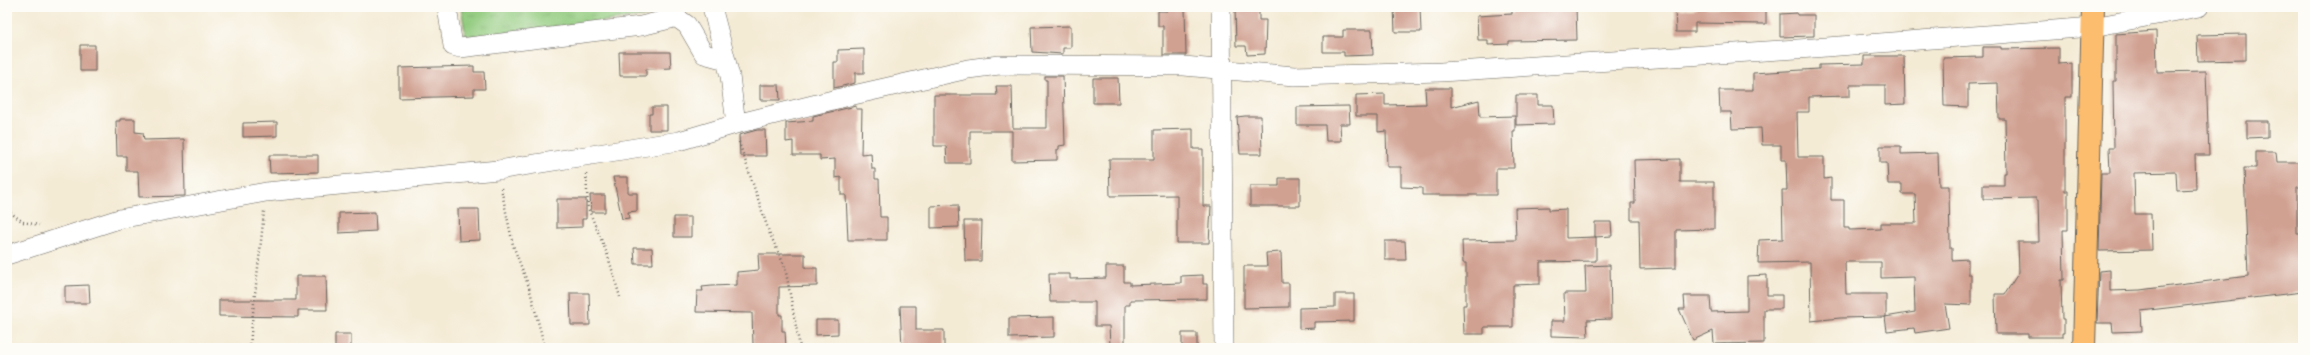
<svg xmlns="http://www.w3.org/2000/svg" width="2310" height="355" font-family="Itim,sans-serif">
<defs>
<pattern id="park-tufts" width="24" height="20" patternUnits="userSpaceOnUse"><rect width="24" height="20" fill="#90ca7d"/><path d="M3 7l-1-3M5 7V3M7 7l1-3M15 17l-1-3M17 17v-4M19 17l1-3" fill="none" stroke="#7cad6b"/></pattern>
</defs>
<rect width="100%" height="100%" fill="#fdfcf7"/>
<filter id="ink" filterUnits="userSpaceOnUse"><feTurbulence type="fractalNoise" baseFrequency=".025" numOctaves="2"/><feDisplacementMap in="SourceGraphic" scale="8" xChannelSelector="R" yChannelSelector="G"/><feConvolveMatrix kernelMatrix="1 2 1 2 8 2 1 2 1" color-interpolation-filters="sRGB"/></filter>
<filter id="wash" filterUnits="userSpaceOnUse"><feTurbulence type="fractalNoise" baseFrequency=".012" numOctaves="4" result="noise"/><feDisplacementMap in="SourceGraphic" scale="16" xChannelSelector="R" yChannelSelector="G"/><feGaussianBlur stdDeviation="0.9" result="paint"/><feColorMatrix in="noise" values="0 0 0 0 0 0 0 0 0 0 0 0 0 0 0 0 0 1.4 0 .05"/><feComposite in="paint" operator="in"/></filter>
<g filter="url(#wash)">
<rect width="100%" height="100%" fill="#f4ebd5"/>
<!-- park -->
<path fill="url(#park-tufts)" stroke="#56734c" d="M 461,7 L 664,7 L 666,14 L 466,38 Z"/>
<g id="blocks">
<!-- building -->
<path fill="#d0a091" d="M 1167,7 L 1185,7 L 1186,55 L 1163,55 L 1163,26 L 1158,26 L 1158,11 L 1167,11 Z
M 1394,7 L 1420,7 L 1421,32 L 1395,32 Z
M 1512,7 L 1576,7 L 1577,40 L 1509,41 L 1509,44 L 1488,45 L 1488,40 L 1478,40 L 1477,16 L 1512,14 Z
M 1697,7 L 1766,9 L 1766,24 L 1695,23 L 1695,32 L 1676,32 L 1675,9 L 1697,9 Z
M 1235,8 L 1259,8 L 1259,20 L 1266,20 L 1265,54 L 1247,55 L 1246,46 L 1236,46 Z
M 1797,13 L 1797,15 L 1814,15 L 1814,36 L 1780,37 L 1780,14 Z
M 1071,26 L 1071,48 L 1063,48 L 1063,54 L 1032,52 L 1031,27 Z
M 1343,30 L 1372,30 L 1373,55 L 1344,56 L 1344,52 L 1323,52 L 1323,37 L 1343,37 Z
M 2156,31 L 2157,72 L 2206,71 L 2209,155 L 2195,155 L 2196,189 L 2177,190 L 2176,172 L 2134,173 L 2135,214 L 2151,214 L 2152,250 L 2099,251 L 2101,173 L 2110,173 L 2109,148 L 2114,148 L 2113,81 L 2116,81 L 2116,34 Z
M 2246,34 L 2246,60 L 2198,61 L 2197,35 Z
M 80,45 L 95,45 L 95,71 L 80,71 Z
M 1983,47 L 2001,47 L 2001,49 L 2059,48 L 2059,64 L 2072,63 L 2072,97 L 2065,97 L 2065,191 L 2068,191 L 2068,230 L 2063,230 L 2064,280 L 2061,280 L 2062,319 L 2064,319 L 2064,333 L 2062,333 L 2062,337 L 2028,337 L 2028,334 L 1996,334 L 1995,294 L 2005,294 L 2019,272 L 2018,242 L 2039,242 L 2038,200 L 2036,200 L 2036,198 L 1983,199 L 1983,185 L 2004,185 L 2004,173 L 2006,173 L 2005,119 L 1999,119 L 1998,83 L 1968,84 L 1968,107 L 1944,106 L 1943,58 L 1983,57 Z
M 864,49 L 864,73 L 855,73 L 855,83 L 834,88 L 834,62 L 838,62 L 838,50 Z
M 619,52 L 670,52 L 671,68 L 646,69 L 646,76 L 620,76 Z
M 1864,56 L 1904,56 L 1905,104 L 1885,105 L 1885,85 L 1850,85 L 1850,96 L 1809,97 L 1809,112 L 1797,112 L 1798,157 L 1824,157 L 1824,179 L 1831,178 L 1831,200 L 1844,200 L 1844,228 L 1849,228 L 1849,230 L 1881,229 L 1881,223 L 1916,223 L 1915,194 L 1902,194 L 1902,184 L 1888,184 L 1887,163 L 1880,163 L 1880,146 L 1901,146 L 1901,154 L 1938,153 L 1939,186 L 1949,186 L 1950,248 L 1952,248 L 1952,260 L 1968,259 L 1968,274 L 1971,274 L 1971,305 L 1945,304 L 1949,328 L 1915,333 L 1914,328 L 1887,331 L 1885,317 L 1915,312 L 1914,277 L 1881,278 L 1881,262 L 1845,262 L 1846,294 L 1886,294 L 1886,317 L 1840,318 L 1811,321 L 1810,262 L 1758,263 L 1759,240 L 1783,239 L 1782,190 L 1787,190 L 1786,160 L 1781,160 L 1781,145 L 1762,145 L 1761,128 L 1732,129 L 1731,112 L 1720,112 L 1719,90 L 1753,90 L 1753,73 L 1819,69 L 1819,65 L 1864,64 Z
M 474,66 L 474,72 L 484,72 L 485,89 L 474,89 L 474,96 L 399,98 L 399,68 Z
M 1045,76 L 1063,76 L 1065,145 L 1059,146 L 1059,149 L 1057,150 L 1057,160 L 1012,161 L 1012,131 L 970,131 L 970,163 L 947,163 L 946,146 L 934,146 L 934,95 L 997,95 L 996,86 L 1012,86 L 1013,128 L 1047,128 L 1047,80 L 1045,80 Z
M 1093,78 L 1118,78 L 1119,103 L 1093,103 Z
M 760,85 L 779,85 L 780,100 L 760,100 Z
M 1425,88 L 1451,88 L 1451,107 L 1479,100 L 1480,117 L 1515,116 L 1515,131 L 1513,131 L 1514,168 L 1496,168 L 1496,195 L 1422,195 L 1422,188 L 1401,187 L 1401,167 L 1387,167 L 1386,131 L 1378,132 L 1378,116 L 1356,116 L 1356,95 L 1385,94 L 1385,105 L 1426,104 Z
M 1516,95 L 1538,95 L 1538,105 L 1553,105 L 1554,124 L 1516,125 Z
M 856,106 L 856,109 L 862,109 L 861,154 L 871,153 L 872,169 L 875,169 L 875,179 L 879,179 L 880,217 L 887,217 L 887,240 L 848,240 L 846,195 L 841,195 L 841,177 L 835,178 L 835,159 L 820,160 L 820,155 L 793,155 L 793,141 L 786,142 L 786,123 L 813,121 L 813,116 Z
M 1349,106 L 1350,124 L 1340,124 L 1341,141 L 1326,141 L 1325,125 L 1297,125 L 1297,107 Z
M 652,107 L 667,107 L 667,130 L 649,130 L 649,114 L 652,114 Z
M 1245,116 L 1261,116 L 1262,154 L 1240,154 L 1237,117 Z
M 120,119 L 135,119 L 135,132 L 143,133 L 144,140 L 184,139 L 185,196 L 139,197 L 138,171 L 126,171 L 126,156 L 117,156 L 116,121 L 120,121 Z
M 2247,121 L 2268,121 L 2268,137 L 2247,138 Z
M 277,122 L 277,136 L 243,137 L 243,123 Z
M 1193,129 L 1193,149 L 1203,149 L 1203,206 L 1211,206 L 1209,243 L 1177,243 L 1177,195 L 1110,196 L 1109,159 L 1154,159 L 1154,130 Z
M 757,130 L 765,130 L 766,156 L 740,156 L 739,135 Z
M 2256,152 L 2276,152 L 2277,162 L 2301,162 L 2301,187 L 2297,187 L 2297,234 L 2303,234 L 2303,292 L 2141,311 L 2142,331 L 2113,332 L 2112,323 L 2097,323 L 2099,271 L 2110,270 L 2110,291 L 2140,290 L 2248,276 L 2244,168 L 2256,168 Z
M 269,155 L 318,155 L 318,172 L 270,173 Z
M 1680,159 L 1680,182 L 1714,182 L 1714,229 L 1676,230 L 1676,268 L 1640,269 L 1639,220 L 1631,220 L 1631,203 L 1635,203 L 1634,160 Z
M 613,177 L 628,177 L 628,193 L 637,193 L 637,211 L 628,212 L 629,218 L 622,219 Z
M 1279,178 L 1300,178 L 1300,206 L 1250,206 L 1250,186 L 1279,186 Z
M 590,195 L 605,195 L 605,212 L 591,212 Z
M 557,199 L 586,199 L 586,219 L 582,219 L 582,227 L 557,228 Z
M 958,205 L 959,227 L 931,228 L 931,206 Z
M 1549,207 L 1549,210 L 1566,209 L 1566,238 L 1596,237 L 1596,261 L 1540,262 L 1540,284 L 1513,285 L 1513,327 L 1484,327 L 1484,334 L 1464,334 L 1463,305 L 1466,305 L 1466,263 L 1463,263 L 1462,241 L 1516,240 L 1515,208 Z
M 458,209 L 479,209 L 480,240 L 459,241 Z
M 375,212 L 376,231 L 339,233 L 339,213 Z
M 674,217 L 691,217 L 691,237 L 674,237 Z
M 964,221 L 982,221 L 981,261 L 965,261 Z
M 1595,222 L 1611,222 L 1612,236 L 1595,237 Z
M 1385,241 L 1405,241 L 1406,260 L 1385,260 Z
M 634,248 L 652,248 L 653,264 L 635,264 Z
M 1281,252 L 1282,283 L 1289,283 L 1289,307 L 1244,308 L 1244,266 L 1267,266 L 1266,253 Z
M 758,254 L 805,254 L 805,268 L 817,268 L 817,286 L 779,287 L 779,315 L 782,315 L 782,331 L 785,331 L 786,348 L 757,348 L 757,345 L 753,345 L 752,313 L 696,312 L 697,291 L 703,291 L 702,287 L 712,286 L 737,285 L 737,272 L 759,270 Z
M 1610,265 L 1611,319 L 1587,320 L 1588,337 L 1551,336 L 1551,321 L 1565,321 L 1564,293 L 1586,293 L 1585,266 Z
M 1106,266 L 1124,266 L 1124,282 L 1130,282 L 1130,285 L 1181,283 L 1181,276 L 1203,275 L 1203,284 L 1207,284 L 1207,299 L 1130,300 L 1130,305 L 1125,305 L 1125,344 L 1110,345 L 1109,326 L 1095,326 L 1095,302 L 1050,302 L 1049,274 L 1070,274 L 1070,279 L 1106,278 Z
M 1767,275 L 1767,295 L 1782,295 L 1782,309 L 1764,309 L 1764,343 L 1714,344 L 1713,331 L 1693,340 L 1679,309 L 1685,309 L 1684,296 L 1710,296 L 1711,312 L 1747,311 L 1747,276 Z
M 296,276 L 326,276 L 327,310 L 298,310 L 298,317 L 219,316 L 219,300 L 296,300 Z
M 89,285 L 90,303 L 65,303 L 65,286 Z
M 570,293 L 589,293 L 590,325 L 571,325 Z
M 1335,294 L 1354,294 L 1354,321 L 1314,322 L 1314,328 L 1299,329 L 1299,308 L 1335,307 Z
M 900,306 L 916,306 L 916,330 L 944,330 L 944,348 L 902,348 Z
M 1054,317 L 1054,337 L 1009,338 L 1009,318 Z
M 816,320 L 838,320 L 838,334 L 816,335 Z
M 1182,333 L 1197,333 L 1197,348 L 1182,348 Z
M 335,334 L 351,334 L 351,348 L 335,348 Z"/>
</g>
</g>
<g filter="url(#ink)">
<use href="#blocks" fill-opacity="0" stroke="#68645d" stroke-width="1"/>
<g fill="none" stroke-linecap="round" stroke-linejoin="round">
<!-- minor casing -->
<g stroke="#68645d" stroke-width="20">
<path id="minor" d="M 447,7 L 453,46 L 460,48 L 641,26 L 670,19 L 676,7
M 712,7 L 730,76 L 736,124
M 1221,7 L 1224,348
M 673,15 L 687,25 L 704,54 L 726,60
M 7,255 L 119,219 L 266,192 L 498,170 L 679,141 L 736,124 L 849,96 L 968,69 L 999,65 L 1184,66 L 1294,76 L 1441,72 L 1813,48 L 2093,27 L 2199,7"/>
</g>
<!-- major casing -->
<g stroke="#68645d" stroke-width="24">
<path id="major" d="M 2084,348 L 2093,7"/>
</g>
<!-- path -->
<path stroke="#68645d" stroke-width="2.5" stroke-dasharray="1 3" stroke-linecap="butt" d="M 739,142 L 769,232 L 785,267 L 800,348
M 586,174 L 588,208 L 608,256 L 620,297
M 501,188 L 513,245 L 529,287 L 545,348
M 7,210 L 23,222 L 39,225
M 250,348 C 253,302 260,257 264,211"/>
<!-- minor -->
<use href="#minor" stroke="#fff" stroke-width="19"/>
<!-- major -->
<use href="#major" stroke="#fcbd6e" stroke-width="22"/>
</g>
</g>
<!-- margin -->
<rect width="2310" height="355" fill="none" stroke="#fdfcf7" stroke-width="24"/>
</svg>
